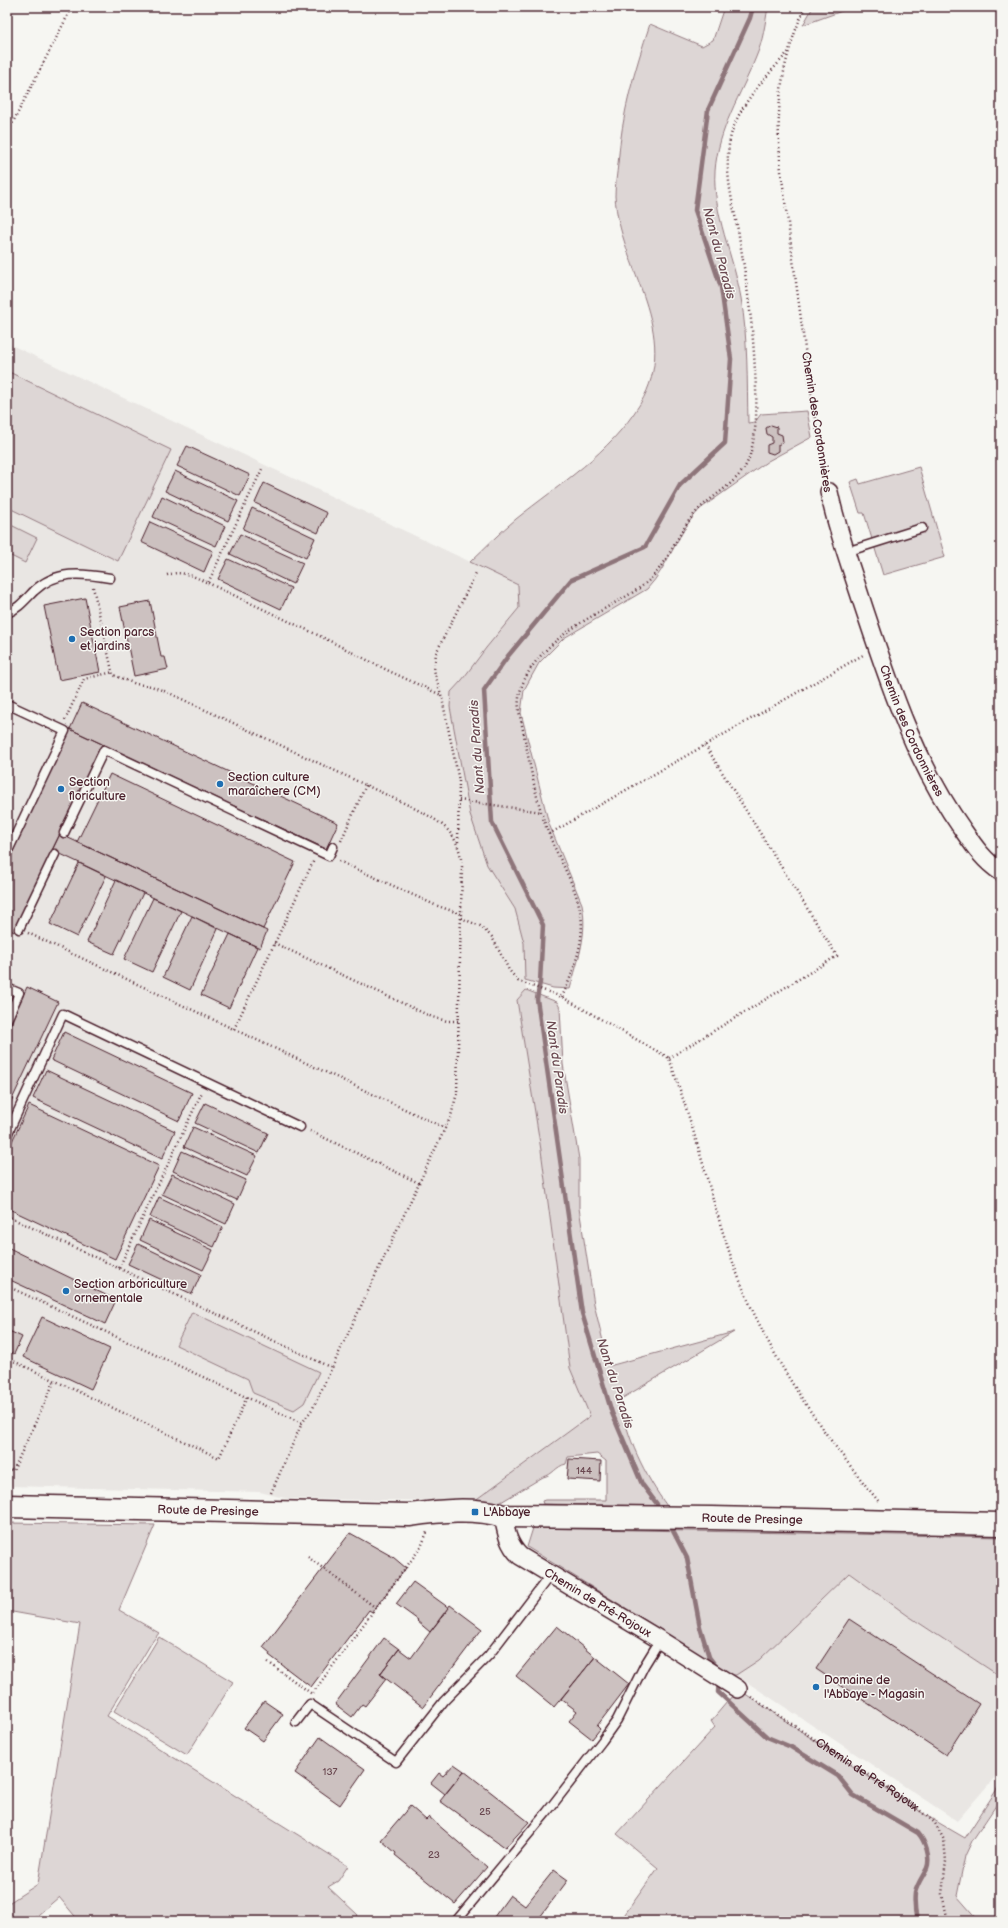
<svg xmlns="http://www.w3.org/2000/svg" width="1008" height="1928" viewBox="0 0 1008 1928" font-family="'Balsamiq Sans',sans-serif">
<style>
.built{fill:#e9e6e3;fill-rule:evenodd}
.green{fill:#ddd6d5;stroke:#947a80}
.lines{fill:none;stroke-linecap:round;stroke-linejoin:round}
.stream{stroke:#8e747a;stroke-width:4.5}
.building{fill:#ccc1c0;stroke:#4a1f2b}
.lane-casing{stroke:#4a1f2b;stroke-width:11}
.street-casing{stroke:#4a1f2b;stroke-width:20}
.secondary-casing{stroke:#4a1f2b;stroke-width:25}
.path{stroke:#4a1f2b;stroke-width:2.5;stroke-dasharray:1 3;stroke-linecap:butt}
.lane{stroke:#f6f6f2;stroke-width:8}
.street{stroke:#f6f6f2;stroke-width:17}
.secondary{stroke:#f6f6f2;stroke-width:22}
.poi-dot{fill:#1f6fb2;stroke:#f6f6f2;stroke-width:1.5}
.labels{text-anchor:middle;stroke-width:3;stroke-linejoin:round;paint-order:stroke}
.number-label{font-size:10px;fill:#6a4850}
.street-label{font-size:12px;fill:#4a1f2b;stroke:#f6f6f2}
.poi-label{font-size:12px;fill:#4a1f2b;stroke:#f6f6f2;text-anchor:start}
.water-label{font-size:13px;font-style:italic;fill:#6c4a52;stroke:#f6f6f2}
</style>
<rect width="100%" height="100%" fill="#f6f6f2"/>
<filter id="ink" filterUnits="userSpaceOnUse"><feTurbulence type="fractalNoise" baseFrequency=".025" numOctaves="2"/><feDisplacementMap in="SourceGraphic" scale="8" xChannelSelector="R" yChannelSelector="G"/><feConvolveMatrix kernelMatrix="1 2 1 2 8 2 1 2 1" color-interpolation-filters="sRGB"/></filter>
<g filter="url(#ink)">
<path class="built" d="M7,343L519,585V608L486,648L462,680L451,692L450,707L470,814L487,865L515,909L524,943L526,990L517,1000L541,1150L570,1368L590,1416L474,1501L288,1499L260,1492L7,1486Z
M849,1573L907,1615L1001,1677V1770L957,1821L736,1675L759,1660ZM849,1619L979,1704L946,1754L816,1669Z"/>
<path class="green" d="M724,7H768C765,24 763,41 756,57C741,95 718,129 715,171C712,211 734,258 741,298C748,339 747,381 748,423L755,422L761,414L807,411L812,437L768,461L700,509C677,532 669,566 647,589L564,638L539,663L524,690L521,713L549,824L582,904C588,935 578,959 570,989L553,988L525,980L524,943L515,909L487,865L470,814L450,707L451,692L462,680L486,648L519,608L518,585L470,562C485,548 500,532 516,519C560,484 610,453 640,404C683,333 619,267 615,196C615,185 617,174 618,164C622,113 634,72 650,24L702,46L713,40Z
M813,7H853L803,25Z
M7,371L171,450L118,561L7,507Z
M919,467L945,557L883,575L864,513H860L850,482L858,479L860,484Z
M7,523L37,538L25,563L7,554Z
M526,990L557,1002L560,1008L563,1064L579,1159V1208L594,1304L609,1366L734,1332L621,1399C625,1436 645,1476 667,1506L543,1504L542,1501L545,1500H606V1461L597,1454L568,1457L566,1464C556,1466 553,1475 543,1477L496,1505L474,1501L590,1416L570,1368L541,1150L517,1000Z
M192,1312L319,1372L304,1403L294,1410L253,1393L248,1379L176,1345Z
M7,1523L155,1525L119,1610L159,1633L152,1642L107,1716L348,1866L338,1881L328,1887L358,1915L354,1921H79L59,1897L31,1921H7V1904L38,1884L80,1624L7,1611Z
M533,1528L1001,1537V1677L907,1615L849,1573L759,1660L736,1675H726L671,1636L527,1547Z
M159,1637L233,1682L187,1755L114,1711Z
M738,1689L927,1816L965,1838L1001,1783V1798L972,1841L965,1856L957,1896L979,1921H620L658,1868L617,1834L715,1727L711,1721Z"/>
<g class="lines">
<path class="stream" d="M657,1504L642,1484L612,1413L582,1313L537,999L540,982L543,925L492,822L484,690L508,656L571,580L645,547L680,485L725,443L731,359L721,287L695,210L708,110L750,18L753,7
M673,1531L687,1558L700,1627L709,1657L719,1670
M719,1681L718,1692L767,1737L791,1747L838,1776L853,1795L918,1833C925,1841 931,1857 927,1868C923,1876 917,1884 915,1893C914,1903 915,1912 917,1921"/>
</g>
<path class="building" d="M771,425L777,427V433L782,435L783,442L778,445V451L773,454L767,452V445L772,443V437L767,434L766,428Z
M187,446L250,475L240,496L177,466Z
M175,471L238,501L228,521L165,491Z
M264,483L327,513L318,533L255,503Z
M162,496L225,526L216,546L153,517Z
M252,508L315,538L306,558L243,529Z
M150,522L213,551L204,572L141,542Z
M240,534L303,563L293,584L230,554Z
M228,559L291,588L281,609L218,579Z
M85,598L100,672L59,680L44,606Z
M150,601L161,657H165L168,669L134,676L120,607Z
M82,703L338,823L326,849L70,729Z
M70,729L102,744L14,932L7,928V864Z
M110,774L295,862L263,929L77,842Z
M60,834L267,931L260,948L52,850Z
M79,863L106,876L77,937L50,924Z
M116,880L143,893L114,954L87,942Z
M153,898L181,911L152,972L124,959Z
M192,916L218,929L190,990L163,977Z
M230,934L257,947L229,1008L201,995Z
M27,987L58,1002L7,1110V1030Z
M64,1032L192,1093L179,1121L51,1060Z
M46,1070L175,1131L162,1159L33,1098Z
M205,1103L268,1133L259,1153L195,1123Z
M29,1105L159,1166L115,1259L7,1208V1152Z
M193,1127L257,1156L247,1176L184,1147Z
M182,1151L246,1180L237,1200L173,1171Z
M172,1174L235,1204L226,1224L162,1194Z
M159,1197L223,1227L214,1247L150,1217Z
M149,1220L213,1250L203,1270L140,1240Z
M138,1244L201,1274L192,1294L128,1264Z
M7,1247L116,1300L105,1324L8,1279L7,1282Z
M42,1317L110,1349L91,1389L23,1357Z
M7,1330L22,1337L14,1354L7,1351Z
M569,1459L601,1461L600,1481L567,1479Z
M350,1533L393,1557L406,1568L372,1612L369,1610L311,1687L269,1655L270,1653L263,1647Z
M413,1582L449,1608L430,1632L417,1621L418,1620L396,1604Z
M450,1605L482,1629L423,1707L380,1674L399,1649L411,1658Z
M849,1619L979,1704L946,1755L816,1669Z
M557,1626L595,1657L554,1707L516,1676Z
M384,1638L399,1649L380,1674L386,1679L365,1706L362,1704L352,1717L335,1704Z
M595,1657L629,1684L597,1726L600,1729L592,1739L569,1721L577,1711L561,1699Z
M264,1701L283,1714L263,1741L244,1728Z
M320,1737L365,1769L340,1805L295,1773Z
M454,1764L464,1771L445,1794L431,1783L439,1773L443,1776Z
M464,1771L529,1822L505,1848L440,1801Z
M410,1806L426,1820L429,1817L487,1867L455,1904L395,1855L396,1853L381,1840Z
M554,1870L568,1880L537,1921H491L510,1895L525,1906Z"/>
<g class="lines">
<defs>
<path id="lane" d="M846,552L922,528
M7,613C18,609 25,600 34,591C56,570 82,573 110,578
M7,704L65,731L7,853
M64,833L104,750L329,856L333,847
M19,929L55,854
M7,988L19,993L7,1020
M7,1135L63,1014L300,1127
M296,1722L310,1704L396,1762L444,1701L489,1655L551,1574
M456,1921L547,1812L602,1741L617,1720L644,1666L660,1640"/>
<g id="street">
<path id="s2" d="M829,492C837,530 851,567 863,605C889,683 914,761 963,830C974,846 984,861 1001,872"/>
<path id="s3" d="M503,1516C506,1532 508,1544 520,1556L660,1640L738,1689"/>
</g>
<g id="secondary">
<path id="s4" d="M7,1506L409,1515C439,1511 474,1507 503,1516L711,1518L1001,1524"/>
</g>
</defs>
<use href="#lane" class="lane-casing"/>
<use href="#street" class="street-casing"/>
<use href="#secondary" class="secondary-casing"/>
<g class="path">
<path d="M805,7C780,64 775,109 781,171L813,408L825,478"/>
<path d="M7,134L72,7"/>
<path d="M167,575C183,570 193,576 208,583L263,467"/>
<path d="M208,583L322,637L389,671L441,695"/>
<path d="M93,587L113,675L136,684L151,686L167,692L406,804C437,820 459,828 462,867L457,1093L451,1116L419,1183"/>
<path d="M65,720L84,679L113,672"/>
<path d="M459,800L542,812"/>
<path d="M549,834L863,655"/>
<path d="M341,841L366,785"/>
<path d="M458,842L459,781L442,698L434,670L436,653L477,571"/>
<path d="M339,861L435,905L461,914"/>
<path d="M461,918L480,926L492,937L509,970L518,981L562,997L669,1058C677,1081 685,1104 692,1127C708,1178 720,1231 740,1281C773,1364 824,1435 880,1503"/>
<path d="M28,933L445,1128"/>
<path d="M7,940L10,935"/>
<path d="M274,943L432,1017L447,1021H459"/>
<path d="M562,997C573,973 585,941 581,915C576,883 555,854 545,824C533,789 528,752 520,716C516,698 521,684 531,668C552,638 580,623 611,605C623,598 637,591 647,582C670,562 678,529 700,508C716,493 742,480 749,458C758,430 757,400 755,372C753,324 746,277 738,230C731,195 720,156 736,121C748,95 769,74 788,52"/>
<path d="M234,1029L314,860"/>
<path d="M669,1058L837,956L705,745"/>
<path d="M7,1216L332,1368"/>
<path d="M119,1268L202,1092"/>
<path d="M7,1286L302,1423"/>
<path d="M7,1358L219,1458L247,1397"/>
<path d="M7,1468L13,1471L55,1380"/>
<path d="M271,1493L302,1423L313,1408L419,1183L310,1131"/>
<path d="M308,1557L376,1608"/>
<path d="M268,1662L312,1694L421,1547L428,1530"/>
<path id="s1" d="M751,1697L912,1804L935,1823L944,1840L946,1861L942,1894L948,1921"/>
</g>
<use href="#lane" class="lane"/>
<use href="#street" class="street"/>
<use href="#secondary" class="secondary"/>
</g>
</g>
<g class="poi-dot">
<circle cx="72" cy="639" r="4"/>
<circle cx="220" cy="784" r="4"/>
<circle cx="61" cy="789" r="4"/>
<circle cx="66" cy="1291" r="4"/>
<rect x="471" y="1508" width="8" height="8" rx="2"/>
<circle cx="816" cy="1687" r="4"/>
</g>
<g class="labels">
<g class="number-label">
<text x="584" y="1474">144</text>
<text x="330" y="1775">137</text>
<text x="485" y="1815">25</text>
<text x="434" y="1858">23</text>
</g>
<g class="street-label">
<text transform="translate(817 422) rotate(81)" y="4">Chemin des Cordonnières</text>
<text dy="4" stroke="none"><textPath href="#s2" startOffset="253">Chemin des Cordonnières</textPath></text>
<text dy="4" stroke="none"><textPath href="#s4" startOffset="201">Route de Presinge</textPath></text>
<text dy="4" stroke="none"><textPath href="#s4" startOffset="746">Route de Presinge</textPath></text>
<text dy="4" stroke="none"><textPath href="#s3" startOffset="135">Chemin de Pré-Rojoux</textPath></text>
<text dy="4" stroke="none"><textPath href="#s1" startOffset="140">Chemin de Pré Rojoux</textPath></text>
</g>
<g class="poi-label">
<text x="80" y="636">Section parcs<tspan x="80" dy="14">et jardins</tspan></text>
<text x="228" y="781">Section culture<tspan x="228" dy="14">maraîchere (CM)</tspan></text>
<text x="69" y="786">Section<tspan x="69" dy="14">floriculture</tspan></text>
<text x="74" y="1288">Section arboriculture<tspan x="74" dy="14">ornementale</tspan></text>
<text x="483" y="1516">L'Abbaye</text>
<text x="824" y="1684">Domaine de<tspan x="824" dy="14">l'Abbaye - Magasin</tspan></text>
</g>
<g class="water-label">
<text transform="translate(720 253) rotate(75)" y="5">Nant du Paradis</text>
<text transform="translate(476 747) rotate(-94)" y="5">Nant du Paradis</text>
<text transform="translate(558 1067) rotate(82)" y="5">Nant du Paradis</text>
<text transform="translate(616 1383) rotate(72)" y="5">Nant du Paradis</text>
</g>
</g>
<rect width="1008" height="1928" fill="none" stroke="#f6f6f2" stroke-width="24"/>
<rect x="12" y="12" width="984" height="1904" fill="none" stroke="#4a1f2b" stroke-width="1.5" filter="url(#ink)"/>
</svg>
